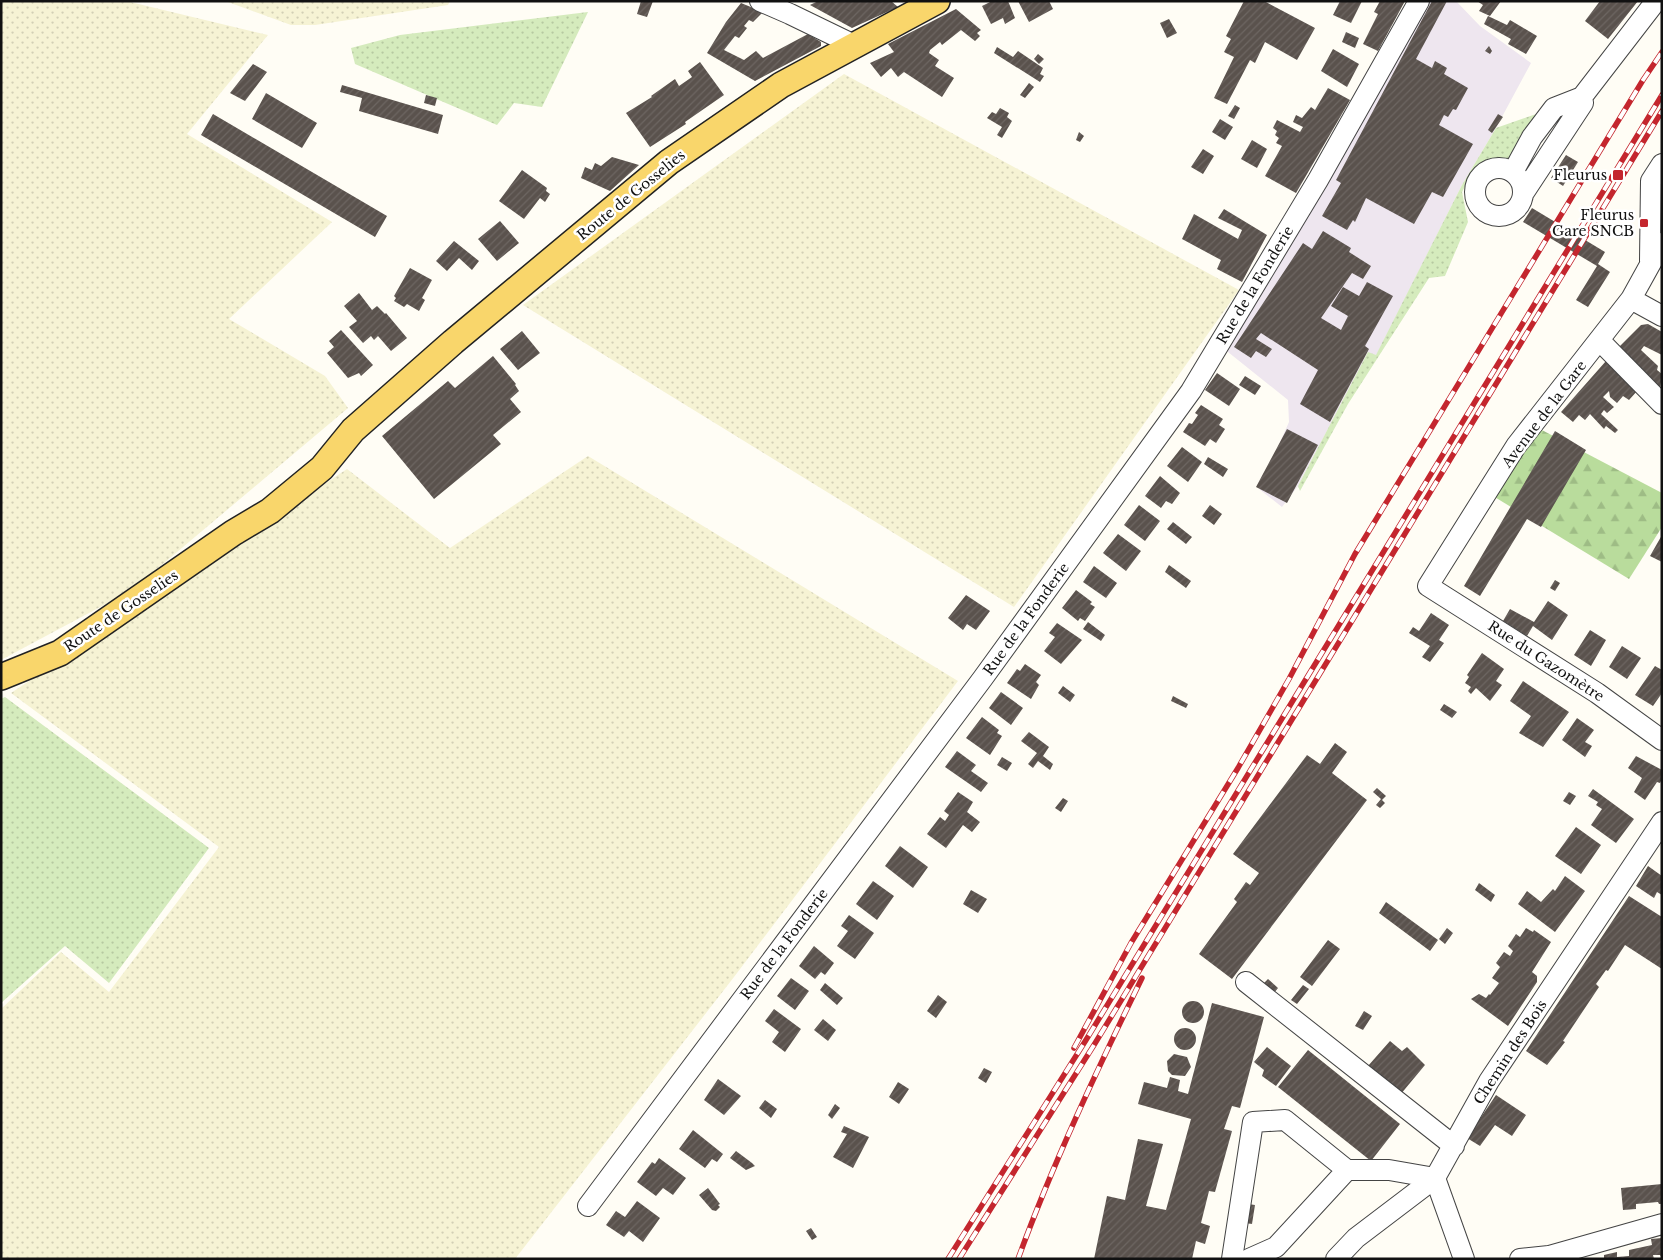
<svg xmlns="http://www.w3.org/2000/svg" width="1663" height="1260" viewBox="0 0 1663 1260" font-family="'Libre Baskerville',serif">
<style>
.industrial{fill:#eee6ef}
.farmland{fill:url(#farmland-dots)}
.grass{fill:url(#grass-dots)}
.forest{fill:url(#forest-firs)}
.building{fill:url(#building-hatch)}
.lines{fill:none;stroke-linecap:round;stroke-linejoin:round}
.minor-casing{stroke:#444;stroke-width:22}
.major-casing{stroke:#222;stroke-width:28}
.minor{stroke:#fff;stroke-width:20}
.major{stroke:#f9d66b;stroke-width:25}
.rail-casing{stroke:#c4262e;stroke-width:5.5}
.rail{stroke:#fff;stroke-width:4;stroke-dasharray:11;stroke-linecap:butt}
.poi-dot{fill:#c4262e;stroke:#fff;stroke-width:2}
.labels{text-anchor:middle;stroke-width:5;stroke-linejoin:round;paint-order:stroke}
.poi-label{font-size:14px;fill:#111;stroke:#fff;text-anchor:end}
.street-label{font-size:14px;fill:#111;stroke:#fff}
</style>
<defs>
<pattern id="farmland-dots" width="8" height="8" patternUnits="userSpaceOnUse" patternTransform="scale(1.25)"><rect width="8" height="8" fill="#f6f3d4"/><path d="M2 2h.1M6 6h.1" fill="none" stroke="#d2cfb5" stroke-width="1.8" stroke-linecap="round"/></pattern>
<pattern id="grass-dots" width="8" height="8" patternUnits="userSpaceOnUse" patternTransform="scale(1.25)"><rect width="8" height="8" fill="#d5ebbd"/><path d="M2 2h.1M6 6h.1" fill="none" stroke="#b6c8a1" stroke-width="1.8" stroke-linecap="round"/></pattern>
<pattern id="forest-firs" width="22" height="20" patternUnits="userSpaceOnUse" patternTransform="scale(1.25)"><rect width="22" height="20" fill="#b9dc9c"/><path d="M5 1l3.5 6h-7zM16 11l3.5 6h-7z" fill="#9ebc85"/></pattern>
<pattern id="building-hatch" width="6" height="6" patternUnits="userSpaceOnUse" patternTransform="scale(1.25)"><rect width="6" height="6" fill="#5a524d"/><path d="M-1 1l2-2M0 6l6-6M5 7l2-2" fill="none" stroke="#6d6662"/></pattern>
</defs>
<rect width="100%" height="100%" fill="#fffdf5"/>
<path class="industrial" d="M1426,1H1456L1480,26L1531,63L1496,128L1462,185L1376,356L1368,353L1298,486L1282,507L1259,489L1289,422L1288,400L1223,348Z"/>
<path class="farmland" d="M1,1H126L268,35L187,134L332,222L229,319L325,376L348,408L132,590L1,660Z
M225,1H450L448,5L315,25H291Z
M844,74L1239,290L1014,607L523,305Z
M588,456L958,681L734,977L515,1259H1V1009L61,952L109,992L219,847L11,693L347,469L450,548Z"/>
<path class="grass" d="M588,12L542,107L514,103L497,125L355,64L351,48L400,35Z
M1536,114L1510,158L1480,167L1471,175L1462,192L1468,222L1445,276L1429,278L1348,404L1300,491L1298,486L1368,352L1376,355L1462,185L1496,128Z
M5,697L209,848L109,983L65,946L1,1003V699Z"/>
<path class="forest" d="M1538,428L1662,493V527L1629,579L1493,496Z"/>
<path class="building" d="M641,1H653L647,17L637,14Z
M818,1H891L898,7L852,28L810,5Z
M992,1H1008L1015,18L1005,24L1003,18L991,24L982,6Z
M1018,1H1049L1053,9L1029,22Z
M1244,1H1264L1315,28L1297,60L1265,42L1255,63L1250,60L1227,104L1214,98L1234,57L1224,52L1231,39L1226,36Z
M1340,1H1362L1351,23L1333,15Z
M1380,1H1405L1378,51L1363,44L1378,14L1374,12Z
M1432,1H1447L1416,59L1432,68L1435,61L1447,68L1444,74L1468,88L1456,110L1453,109L1448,117L1444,115L1439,125L1473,144L1443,197L1432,192L1414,224L1366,198L1355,222L1353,220L1347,230L1322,216L1341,183L1336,180Z
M1477,1H1501L1490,16L1479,11L1483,5Z
M1600,1H1638L1608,39L1585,21Z
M741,3L763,12L753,22L749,20L744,26L747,28L739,38L735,36L724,50L744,60L756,51L763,58L808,34L821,42V46L755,81L707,53L726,22Z
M956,9L981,30L977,33L980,36L975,41L961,30L942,45L940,42L930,50L929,53L939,60L935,66L954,78L942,97L904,72L898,77L891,68L881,77L870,63L894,52L888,44Z
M1488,16L1507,25L1510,20L1537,36L1526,54L1508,44L1511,39L1484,24Z
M1169,19L1177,33L1167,38L1160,23Z
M1346,32L1359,38L1355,48L1342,42Z
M1489,46L1492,51L1490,54L1485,51Z
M997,47L1013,57L1018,51L1043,68L1040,74L1044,76L1040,82L994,53Z
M1333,49L1359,64L1347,87L1321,71Z
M1038,54L1044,59L1039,64L1034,59Z
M700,62L724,95L685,122L686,124L650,147L626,113L652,97L651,96L675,79L679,86L692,77L688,71Z
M253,64L267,72L245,101L230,93Z
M1029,83L1034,87L1025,98L1020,95Z
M342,85L443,115L438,134L359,111L362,98L340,92Z
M1328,88L1350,100L1296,193L1265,176L1282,146L1276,143L1279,138L1275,135L1277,131L1273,128L1277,120L1300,132L1303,127L1293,122L1296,115L1302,118L1311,107L1315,110Z
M266,93L317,123L302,148L252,119Z
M426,95L437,98L435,106L424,103Z
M1235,105L1240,108L1234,119L1228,116Z
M1000,108L1009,113L1007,117L1012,121L1002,138L997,135L1002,127L987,118L992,112L996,114Z
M213,114L387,216L375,237L201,135Z
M1498,114L1503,117L1492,133L1488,130Z
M1220,119L1233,127L1225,140L1212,132Z
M1079,132L1084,136L1080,142L1076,140Z
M1252,140L1267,149L1257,168L1241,159Z
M1203,149L1214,156L1203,174L1191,167Z
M1566,155L1578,162L1563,186L1551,178Z
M612,157L639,165L610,191L581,178L585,167L592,170L595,163L601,166Z
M522,170L547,188L546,191L550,194L545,202L540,198L524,219L499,201Z
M1532,208L1605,252L1598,264L1610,272L1588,307L1576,300L1597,266L1523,222Z
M1224,209L1267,235L1242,282L1217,269L1221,260L1182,239L1194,214L1238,239L1242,230L1218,218Z
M500,221L519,243L497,261L478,239Z
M1323,231L1351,248L1349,252L1371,266L1363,279L1352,273L1321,318L1341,330L1348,316L1331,306L1343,287L1359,296L1367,282L1393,296L1365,346L1369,349L1330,422L1300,404L1318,370L1261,333L1256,339L1272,349L1266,357L1256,351L1251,358L1234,347L1303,243L1312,249Z
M454,241L479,261L472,270L459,258L447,271L436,261Z
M410,268L432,280L422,298L425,300L419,311L407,304L404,307L394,301L396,298L394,296Z
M359,293L372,310L377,306L385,314L386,313L407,338L391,351L378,336L374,340L371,336L363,343L349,327L357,321L344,306Z
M1648,324L1662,332V355L1644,346L1641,350L1658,366L1657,370L1662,374L1660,390L1616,350L1641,325Z
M341,330L373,365L361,376L359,373L348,378L327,353L334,347L329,341Z
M522,331L540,353L518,370L500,349Z
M493,356L516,384L515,385L519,391L510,399L521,412L493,435L501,444L434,499L382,436L448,381L455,388Z
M1606,361L1638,390L1629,400L1623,396L1617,403L1610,397L1609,391L1603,397L1614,407L1607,413L1604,410L1601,414L1618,430L1615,433L1606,426L1604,429L1590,414L1585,420L1579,415L1573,422L1561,412Z
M1217,373L1240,389L1229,406L1205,390Z
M1245,376L1261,386L1255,395L1239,385Z
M1201,405L1223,419L1219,425L1225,429L1216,443L1210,439L1205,446L1183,432L1189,423L1192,424L1198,415L1195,413Z
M1287,429L1318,445L1287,503L1256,487Z
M1555,431L1586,450L1541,527L1527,519L1480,596L1464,586Z
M1182,447L1202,462L1188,482L1167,466Z
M1208,457L1228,469L1223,477L1204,464Z
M1160,476L1180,493L1172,504L1166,501L1161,508L1145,496Z
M1139,505L1160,521L1145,541L1124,525Z
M1210,505L1222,514L1214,525L1202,516Z
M1173,522L1192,537L1186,544L1167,529Z
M1118,534L1141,551L1126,571L1103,553Z
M1662,535V562L1650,556Z
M1169,565L1191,581L1186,588L1165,572Z
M1094,566L1117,583L1106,598L1083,582Z
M1555,580L1560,583L1555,591L1550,588Z
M1076,590L1092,602L1090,604L1095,607L1085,621L1080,618L1078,621L1062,608Z
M966,595L990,611L976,630L967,624L963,630L948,618Z
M1548,601L1568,615L1552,640L1533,626L1527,636L1503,621L1510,609L1534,622Z
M1431,613L1449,625L1439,640L1444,643L1430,662L1422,657L1430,646L1409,633L1413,627L1419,631Z
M1088,622L1105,635L1101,641L1083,629Z
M1057,623L1082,640L1061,664L1044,651L1055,637L1049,633Z
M1590,630L1606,640L1591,666L1574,655Z
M1622,646L1641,658L1627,679L1609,667Z
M1482,653L1504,669L1496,681L1502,685L1490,701L1476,688L1471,694L1468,691L1471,687L1465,683L1469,677L1467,675Z
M1025,664L1041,675L1036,682L1039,685L1031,699L1007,683L1017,669L1020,671Z
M1655,666L1662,670V693L1653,706L1635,695Z
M1523,681L1569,712L1543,747L1519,733L1531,716L1510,701Z
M1063,686L1075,695L1070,702L1058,693Z
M1001,692L1023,708L1011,725L989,708Z
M1173,696L1188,704L1186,708L1171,701Z
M1444,704L1457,712L1452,718L1440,710Z
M982,717L999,730L997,733L1002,736L990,755L966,738Z
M1577,718L1594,730L1585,742L1592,746L1585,757L1562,740Z
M1029,732L1049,747L1043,756L1053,764L1050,770L1038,761L1033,768L1028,764L1037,753L1021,741Z
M1335,743L1347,752L1332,773L1367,800L1232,979L1199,954L1237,902L1234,899L1246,882L1250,885L1259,873L1233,854L1307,755L1320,764Z
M957,751L976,765L971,771L988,783L981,792L945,767Z
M1636,756L1662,770V779L1660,783L1657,782L1645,800L1634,792L1642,778L1628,768Z
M1002,757L1012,763L1007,771L997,765Z
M1377,788L1386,796L1382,800L1385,803L1380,808L1376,805L1381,799L1373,792Z
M1593,789L1634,819L1616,843L1591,825L1602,809L1596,805L1598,802L1588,796Z
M958,792L973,802L967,812L980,822L972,832L963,825L946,848L927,834L940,817L945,821L949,815L944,811Z
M1569,792L1576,796L1570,805L1563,801Z
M1063,798L1068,801L1061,812L1055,808Z
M1576,827L1601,845L1581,874L1555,856Z
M900,846L928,867L913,888L885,866Z
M1648,866L1662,876V895L1657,892L1654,898L1636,886Z
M1565,876L1585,891L1555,932L1518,904L1527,891L1541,902L1553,889L1555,891Z
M873,881L894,896L877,920L856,904Z
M1479,883L1495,895L1491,902L1475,890Z
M971,890L987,899L978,913L963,904Z
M1629,896L1662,917V969L1625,945L1608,971L1606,970L1596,984L1599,987L1563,1041L1565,1042L1547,1065L1526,1051Z
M1386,902L1438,940L1430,951L1379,913Z
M849,915L874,933L855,959L837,946L848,931L841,926Z
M1447,928L1453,933L1445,944L1439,939Z
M1526,928L1533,932L1534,930L1551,942L1532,972L1537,976V982L1508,1026L1471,999L1479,994L1486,998L1489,994L1490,995L1499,983L1492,978L1500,967L1496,963L1504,952L1510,956L1513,951L1508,946L1516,934L1520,937Z
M1328,940L1340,949L1312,986L1300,977Z
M814,946L834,963L825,975L821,972L815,979L799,966Z
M791,978L809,991L795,1010L777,996Z
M1268,979L1278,988L1274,993L1263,984Z
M825,983L843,998L837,1005L820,990Z
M1303,985L1309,989L1297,1004L1291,1000Z
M938,995L947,1002L936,1018L927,1011Z
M1182 1012a11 11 0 1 1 22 0a11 11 0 1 1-22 0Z
M1212,1003L1264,1017L1240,1108L1232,1106L1224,1129L1232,1131L1215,1192L1209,1191L1201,1223L1210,1226L1205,1244L1196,1241L1192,1259H1094L1107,1196L1125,1200L1138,1139L1163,1144L1146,1206L1166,1210L1191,1119L1138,1104L1144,1082L1167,1088L1170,1077L1180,1080L1178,1091L1188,1094Z
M774,1009L801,1029L785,1052L772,1042L779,1032L765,1021Z
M1364,1011L1372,1016L1363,1030L1355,1026Z
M823,1019L836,1030L828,1041L814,1030Z
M1174 1039a11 11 0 1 1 22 0a11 11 0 1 1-22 0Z
M1390,1041L1402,1051L1407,1047L1425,1065L1400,1095L1368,1066Z
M1267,1047L1291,1066L1276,1086L1262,1076L1264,1070L1254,1062Z
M1308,1050L1400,1124L1371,1161L1278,1087Z
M1174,1054L1187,1057L1191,1067L1185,1076L1172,1075L1168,1071L1167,1061Z
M984,1068L992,1072L986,1083L978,1078Z
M718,1079L741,1096L724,1115L704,1100Z
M898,1082L909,1089L899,1104L889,1097Z
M1496,1095L1526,1115L1512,1136L1495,1125L1480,1146L1467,1138Z
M765,1100L777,1109L771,1118L759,1108Z
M835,1104L840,1108L832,1119L828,1115Z
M844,1126L869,1137L853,1168L833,1157L847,1134L841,1132Z
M693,1130L723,1154L717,1162L712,1159L705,1168L679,1149Z
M736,1151L752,1163L755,1166L746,1170L730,1158Z
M659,1158L686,1178L673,1195L663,1188L656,1196L637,1182L652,1162L655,1164Z
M1662,1184V1204H1659L1658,1202L1636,1204V1209L1623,1210L1621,1188Z
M708,1188L720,1204L718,1205L720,1207L716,1211L712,1210L699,1195Z
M637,1201L660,1218L643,1242L629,1231L624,1237L606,1225L616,1211L625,1217Z
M1248,1204L1255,1205L1252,1224L1245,1223Z
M811,1228L817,1237L812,1240L806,1231Z
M1662,1238V1258L1660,1255H1653L1654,1259H1604V1255L1617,1252V1257L1629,1256V1250L1652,1245L1651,1239Z"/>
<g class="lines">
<defs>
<path id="minor" d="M760,1L790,14L854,45
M1475 192a24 24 0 1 1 48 0a24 24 0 1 1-48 0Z
M1513,172L1532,137L1554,108L1582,97L1656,1
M1523,194L1583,103L1582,97
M1662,243L1631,299L1516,446L1428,586L1597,693L1662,740
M1650,261L1651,181L1662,164
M1631,299L1662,316
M1599,340L1662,404
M1246,982L1454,1146
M1435,1178L1464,1259
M588,1206L983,678L1191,391L1318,180L1419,1
M1232,1259L1253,1122L1285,1120L1347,1170
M1249,1259L1276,1247L1347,1170H1389L1435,1178
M1336,1259L1356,1238L1435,1178L1489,1081L1662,822
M1520,1259L1549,1256L1662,1224"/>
<path id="major" d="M1,677L60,653L233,533L270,511L322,468L353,430L453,342L669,162L781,85L937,1"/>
</defs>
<use href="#minor" class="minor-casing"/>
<use href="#major" class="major-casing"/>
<use href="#minor" class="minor"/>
<use href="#major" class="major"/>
<defs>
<path id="rail" d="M1074,1048L1131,943L1238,768L1289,679L1355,554L1643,80L1662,52
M948,1259L1086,1040L1662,95
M959,1259L1094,1045L1662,111
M1018,1259C1053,1163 1097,1070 1142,978"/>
</defs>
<use href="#rail" class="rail-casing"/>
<use href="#rail" class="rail"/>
</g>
<g class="poi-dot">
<rect x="1612" y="169" width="12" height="12" rx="2.5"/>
<rect x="1639" y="218" width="10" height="10" rx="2.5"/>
</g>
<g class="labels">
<g class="poi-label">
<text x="1607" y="180">Fleurus</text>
<text x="1634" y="220">Fleurus<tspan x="1634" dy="16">Gare SNCB</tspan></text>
</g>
<g class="street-label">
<text transform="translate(631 195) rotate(-39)" y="5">Route de Gosselies</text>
<text transform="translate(1255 285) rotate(-59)" y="5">Rue de la Fonderie</text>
<text transform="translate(1544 414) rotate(-53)" y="5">Avenue de la Gare</text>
<text transform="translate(121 611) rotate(-34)" y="5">Route de Gosselies</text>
<text transform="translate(1026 619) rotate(-54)" y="5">Rue de la Fonderie</text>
<text transform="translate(1546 661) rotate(33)" y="5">Rue du Gazomètre</text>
<text transform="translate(784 944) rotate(-53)" y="5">Rue de la Fonderie</text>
<text transform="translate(1510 1052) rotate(-57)" y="5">Chemin des Bois</text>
</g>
</g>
<rect width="1663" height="1260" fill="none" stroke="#111111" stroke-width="5"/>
</svg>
